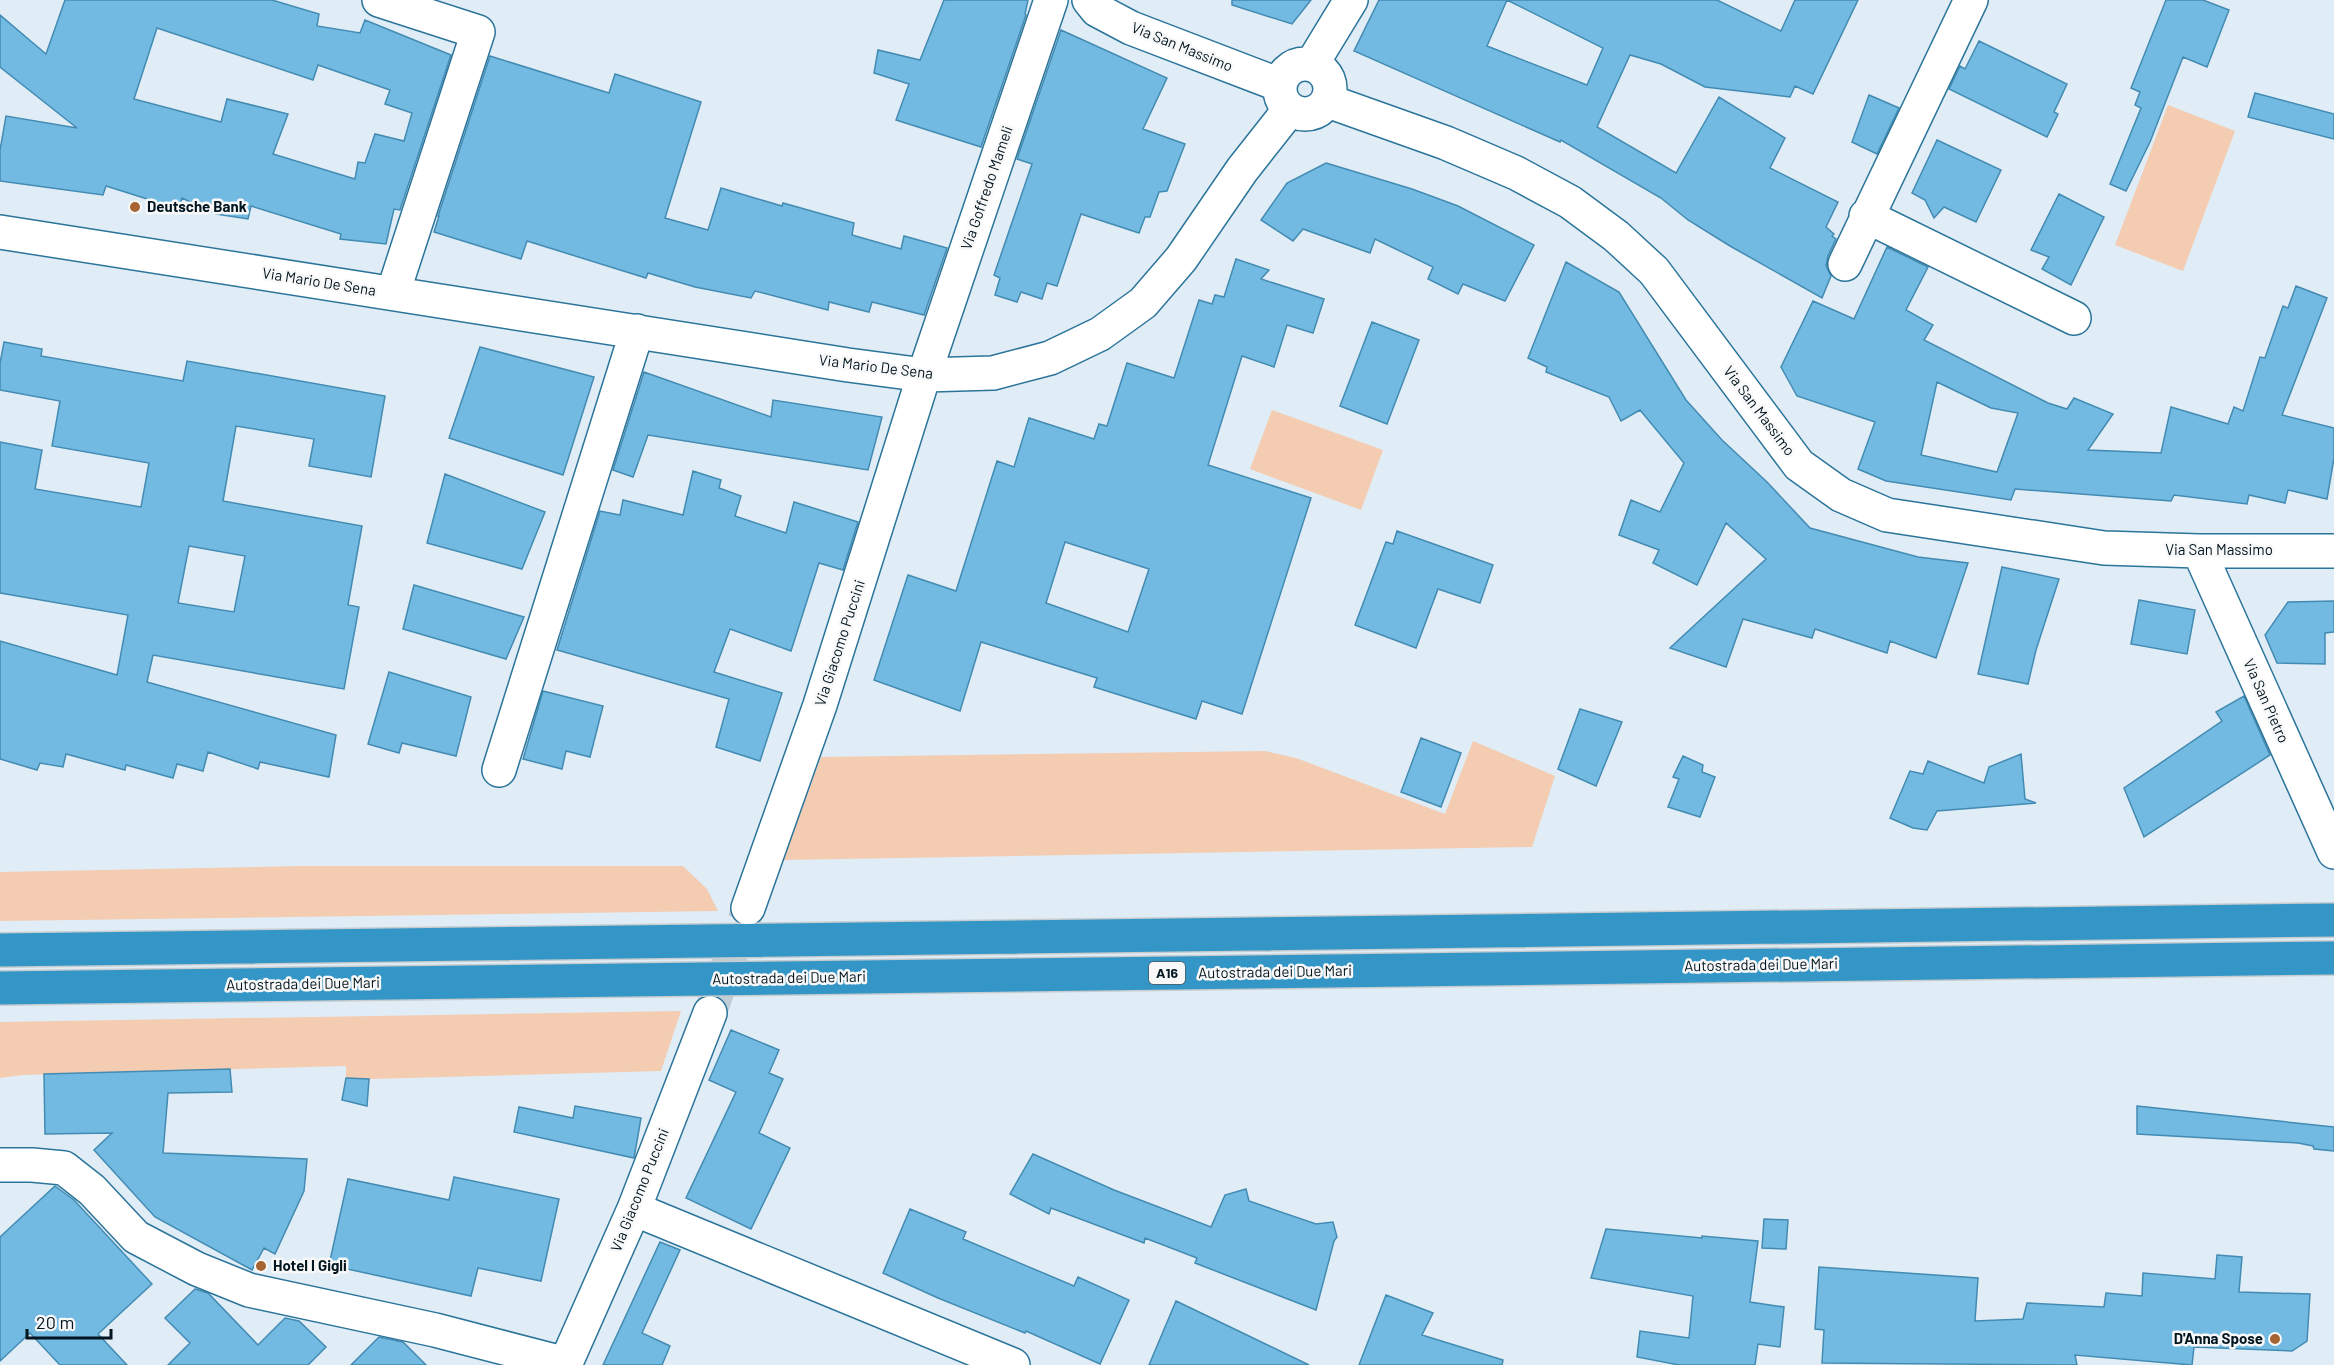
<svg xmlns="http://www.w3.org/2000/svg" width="2334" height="1365" viewBox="0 0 2334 1365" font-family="Barlow,sans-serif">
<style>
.green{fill:#f4ccb2}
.building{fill:#72bae2;stroke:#438bb2;stroke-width:1.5;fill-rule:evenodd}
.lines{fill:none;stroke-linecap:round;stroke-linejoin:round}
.minor-tunnel{stroke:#bfcdd6;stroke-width:33;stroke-dasharray:33 16;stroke-linecap:butt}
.minor-casing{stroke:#2b749a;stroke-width:36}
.highway-casing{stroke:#c7ccce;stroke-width:36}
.minor{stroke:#fff;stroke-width:33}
.highway{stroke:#3396c7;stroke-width:33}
.poi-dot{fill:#a76433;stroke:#f8f8f8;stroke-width:2}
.labels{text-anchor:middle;stroke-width:5;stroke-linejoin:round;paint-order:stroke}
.shield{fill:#f8f8f8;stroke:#4b5961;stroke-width:1.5}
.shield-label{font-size:14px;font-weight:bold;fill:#011520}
.street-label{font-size:15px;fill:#011520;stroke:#f8f8f8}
.poi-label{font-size:15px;font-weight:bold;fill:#011520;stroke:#f8f8f8;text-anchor:start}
</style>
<rect width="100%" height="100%" fill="#e0edf6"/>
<path class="green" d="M2168,105L2235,131L2183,271L2115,245Z
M1272,410L1383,450L1361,510L1250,469Z
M1473,741L1555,776L1532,847L783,860L821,757L1265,751L1296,758L1445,814Z
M301,866H683L707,889L718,911L0,921V872Z
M681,1011L661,1071L369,1079L346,1078V1066L23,1075L0,1078V1022Z"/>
<path class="building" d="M65,0H272L319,14L317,26L360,33L365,20L451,55L400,210L394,209L386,244L340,239L341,234L251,206L248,219L216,214L182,198L179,209L106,186L103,195L0,181V150L6,116L77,128L0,67V15L46,54ZM157,28L313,80L318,65L390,90L385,104L412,113L404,141L375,134L365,163L358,162L355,179L273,154L288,114L227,99L221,122L134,99Z
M944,0H1028L1025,14L1026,15L981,147L896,120L909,84L874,73L878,50L920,60Z
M1232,0H1311L1292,24L1232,5Z
M1379,0H1717L1781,31L1795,0H1858L1813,94L1795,86L1790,97L1705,87L1661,64L1630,55L1597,127L1676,173L1719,97L1785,138L1770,168L1838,202L1826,227L1834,234L1832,236L1836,239L1828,256L1826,266L1831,276L1822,298L1730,246L1688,220L1661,198L1561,140L1560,142L1354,51ZM1507,0L1603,48L1587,85L1487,46Z
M2166,0H2203L2229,10L2207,67L2183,57L2150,142L2126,191L2110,184L2141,108L2135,105L2140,92L2131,88Z
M1061,30L1167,78L1143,129L1185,144L1167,191L1159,192L1150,217H1145L1139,233L1081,214L1057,286L1047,283L1042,299L1021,292L1017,302L995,295L1000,278L994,275L1032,164L1017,159Z
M1979,41L2067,84L2054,112L2058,114L2047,137L1949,89L1960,66L1965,69Z
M490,56L609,93L615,74L701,102L665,218L708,230L721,188L782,206L783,203L854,223L852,235L901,249L904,236L947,248L924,315L872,302L869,312L829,302L828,310L755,291L751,298L695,287L648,273L646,278L527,241L521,259L434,232L439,216H438Z
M2255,93L2334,114V139L2248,117Z
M1869,95L1899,108L1877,154L1852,142Z
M1937,140L2001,170L1976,222L1944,207L1934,218L1925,200L1912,193Z
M1326,163L1412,189L1458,206L1534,245L1505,301L1463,284L1458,294L1428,279L1433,267L1375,239L1370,253L1303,229L1293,241L1261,220L1287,183Z
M2059,194L2104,217L2071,285L2042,269L2049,257L2031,250Z
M1887,247L1928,267L1906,310L1933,325L1924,340L2048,403L2067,409L2074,398L2113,414L2088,450L2161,453L2171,407L2228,424L2234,407L2243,411L2260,357L2265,358L2283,306L2288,308L2296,286L2327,298L2282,415L2334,428V458L2327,499L2288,490L2285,503L2249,495L2247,504L2174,495L2171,501L2015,489L2011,500L1886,481L1858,469L1875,422L1797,396L1781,367L1813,301L1854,319ZM1937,382L1991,408L2018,413L1997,472L1921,455Z
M1236,259L1269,270L1261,279L1324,299L1313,333L1287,325L1274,367L1242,356L1208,465L1311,498L1242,714L1202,701L1196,719L1094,687L1097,678L981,642L960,711L874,680L908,575L956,591L997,461L1014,467L1029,418L1094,439L1099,424L1107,426L1127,363L1174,378L1199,300L1212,304L1215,295L1224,297ZM1065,542L1149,569L1128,632L1046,603Z
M1566,262L1619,292L1686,400L1722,440L1767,482L1810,528L1918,557L1968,563L1936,658L1890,641L1887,653L1815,629L1812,638L1743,619L1726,667L1670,648L1766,559L1726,523L1697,585L1653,563L1659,550L1619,535L1631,500L1660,512L1684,463L1640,410L1621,421L1609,397L1546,372L1547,367L1528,358Z
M1372,322L1419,340L1387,424L1340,406Z
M4,342L42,349L41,356L183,381L187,361L385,396L371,477L309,466L314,439L236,426L223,501L362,526L348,605L359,607L344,689L153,655L147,682L336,735L329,777L260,762L258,769L208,752L203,771L177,764L173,778L126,765L125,770L66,754L63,767L40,763L37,770L0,759V641L117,675L128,615L0,593V442L42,450L35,489L141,507L149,463L52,446L60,401L0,390V363ZM189,546L245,556L234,612L178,603Z
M480,347L594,377L563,475L449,438Z
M644,372L771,417L773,400L882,417L868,470L648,435L633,477L613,470Z
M693,471L721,480L719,488L741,496L735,516L786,533L794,502L858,522L843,570L819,563L791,651L730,629L714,672L782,693L760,761L716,747L729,699L557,650L600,511L620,515L623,500L683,515Z
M445,474L545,512L522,569L427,543Z
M1397,531L1493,565L1480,603L1438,589L1416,648L1355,625L1386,542L1393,544Z
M2002,567L2059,579L2036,650L2028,684L1978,674Z
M414,585L524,617L506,659L403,629Z
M2139,600L2195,610L2187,654L2131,644Z
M2334,601V632L2325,633V664L2277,663L2265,635L2288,602Z
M389,672L471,697L456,756L402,743L399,753L368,744Z
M543,691L603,706L590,757L566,751L562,769L523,759Z
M2244,696L2270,755L2144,837L2124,788L2222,721L2216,712Z
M1580,709L1622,722L1596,786L1558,769Z
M1421,738L1461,753L1441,807L1401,792Z
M2021,754L2025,799L2036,803L1937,811L1927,830L1913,828L1890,818L1910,771L1923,774L1928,761L1984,783L1989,767Z
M1683,756L1703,765L1702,772L1715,777L1700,817L1668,807L1679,779L1673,777Z
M731,1030L779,1050L769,1073L783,1079L759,1133L790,1148L751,1229L686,1198L736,1092L709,1080Z
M230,1069L232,1092L168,1093L163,1153L307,1159L304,1191L275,1254L264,1248L252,1270L155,1217L94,1150L112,1133L45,1134L44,1074Z
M346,1078L369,1079L367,1106L342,1100Z
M575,1106L641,1118L634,1158L514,1132L519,1107L573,1118Z
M2137,1106L2334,1127V1151L2314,1149L2313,1146L2298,1143L2137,1134Z
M1033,1154L1114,1190L1211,1227L1225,1195L1246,1189L1249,1201L1316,1224L1333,1222L1337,1237L1334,1241L1316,1310L1195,1263L1197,1258L1145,1238L1144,1243L1051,1208L1049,1214L1010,1194Z
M454,1177L559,1199L541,1281L478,1268L471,1296L329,1265L348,1179L449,1200Z
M55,1186L74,1200L152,1284L98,1334L127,1365H60L30,1333L0,1361V1237Z
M910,1209L966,1232L963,1239L1074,1286L1078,1277L1129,1300L1100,1364L1026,1331L1025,1333L938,1298L883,1273Z
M1764,1219L1788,1220L1786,1249L1762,1248Z
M1606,1229L1702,1238V1236L1758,1241L1750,1302L1784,1307L1780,1347L1758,1344L1755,1365H1679L1637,1357L1640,1331L1689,1338L1693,1296L1591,1278Z
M660,1242L680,1250L642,1333L670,1346L662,1365H603Z
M2217,1255L2242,1257L2239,1292L2310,1294L2307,1341L2292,1351L2194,1347L2192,1365L2075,1355L2077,1365L1822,1363L1824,1330L1815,1329L1819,1267L1978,1278L1975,1321L2023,1319L2027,1303L2104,1307L2106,1293L2142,1296L2143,1273L2215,1279Z
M195,1289L208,1293L258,1345L285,1318L299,1321L326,1347L308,1365H168L190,1343L165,1318Z
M1386,1295L1433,1313L1422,1335L1503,1360L1502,1365H1359Z
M1176,1301L1224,1324L1309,1365H1149Z
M379,1337L403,1342L426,1365H351Z"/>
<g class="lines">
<path class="minor-tunnel" d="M710,1013L746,915"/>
<defs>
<path id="minor" d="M379,0L478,32L393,293
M1089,0L1097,10L1131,28L1280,85
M1280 89a25 25 0 1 1 50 0a25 25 0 1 1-50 0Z
M1312,64L1351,0
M1328,101L1446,143L1516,173L1570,202L1616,236L1654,271L1799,465L1841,495L1887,515L2104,548L2199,551H2334
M1866,216L2074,318
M0,232L848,365L924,375L993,373L1050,358L1100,334L1143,303L1181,259L1242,170L1290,109
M1845,264L1971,0
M2199,551L2334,852
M499,770L637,331
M748,908L820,705L924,375L1051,0
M0,1165H32L64,1168L92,1190L136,1237L197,1269L249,1290L435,1330L566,1364
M634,1209L1013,1365
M565,1365L634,1209L710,1013"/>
<path id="highway" d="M0,950L2334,920
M0,988L2334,958"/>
</defs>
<use href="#minor" class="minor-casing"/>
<use href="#highway" class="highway-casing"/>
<use href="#minor" class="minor"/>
<use href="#highway" class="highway"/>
</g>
<g class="poi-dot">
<circle cx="135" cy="207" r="6"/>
<circle cx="261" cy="1266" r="6"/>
<circle cx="2275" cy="1339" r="6"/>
</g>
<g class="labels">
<rect class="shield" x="1149" y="962" width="36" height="22" rx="4.5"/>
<g class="shield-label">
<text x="1167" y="978">A16</text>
</g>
<g class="street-label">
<text transform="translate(1182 47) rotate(22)" y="5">Via San Massimo</text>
<text transform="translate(987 188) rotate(-71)" y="5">Via Goffredo Mameli</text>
<text transform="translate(319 282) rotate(9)" y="5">Via Mario De Sena</text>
<text transform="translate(876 367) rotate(7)" y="5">Via Mario De Sena</text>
<text transform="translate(1759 411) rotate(53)" y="5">Via San Massimo</text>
<text x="2219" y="555">Via San Massimo</text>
<text transform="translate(840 643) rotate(-72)" y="5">Via Giacomo Puccini</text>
<text transform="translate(2266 701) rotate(66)" y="5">Via San Pietro</text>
<text transform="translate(1761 965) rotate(-1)" y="5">Autostrada dei Due Mari</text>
<text transform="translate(1275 972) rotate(-1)" y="5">Autostrada dei Due Mari</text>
<text transform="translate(789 978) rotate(-1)" y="5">Autostrada dei Due Mari</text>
<text transform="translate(303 984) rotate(-1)" y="5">Autostrada dei Due Mari</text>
<text transform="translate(640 1190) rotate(-68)" y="5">Via Giacomo Puccini</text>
</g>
<g class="poi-label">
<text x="147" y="212">Deutsche Bank</text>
<text x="273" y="1271">Hotel I Gigli</text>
<text x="2263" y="1344" text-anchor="end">D'Anna Spose</text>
</g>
</g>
<path d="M27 1329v9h84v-9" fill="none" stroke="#011520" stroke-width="3"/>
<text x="36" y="1329" font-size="18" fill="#011520" stroke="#f8f8f8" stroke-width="4.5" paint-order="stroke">20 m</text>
</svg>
